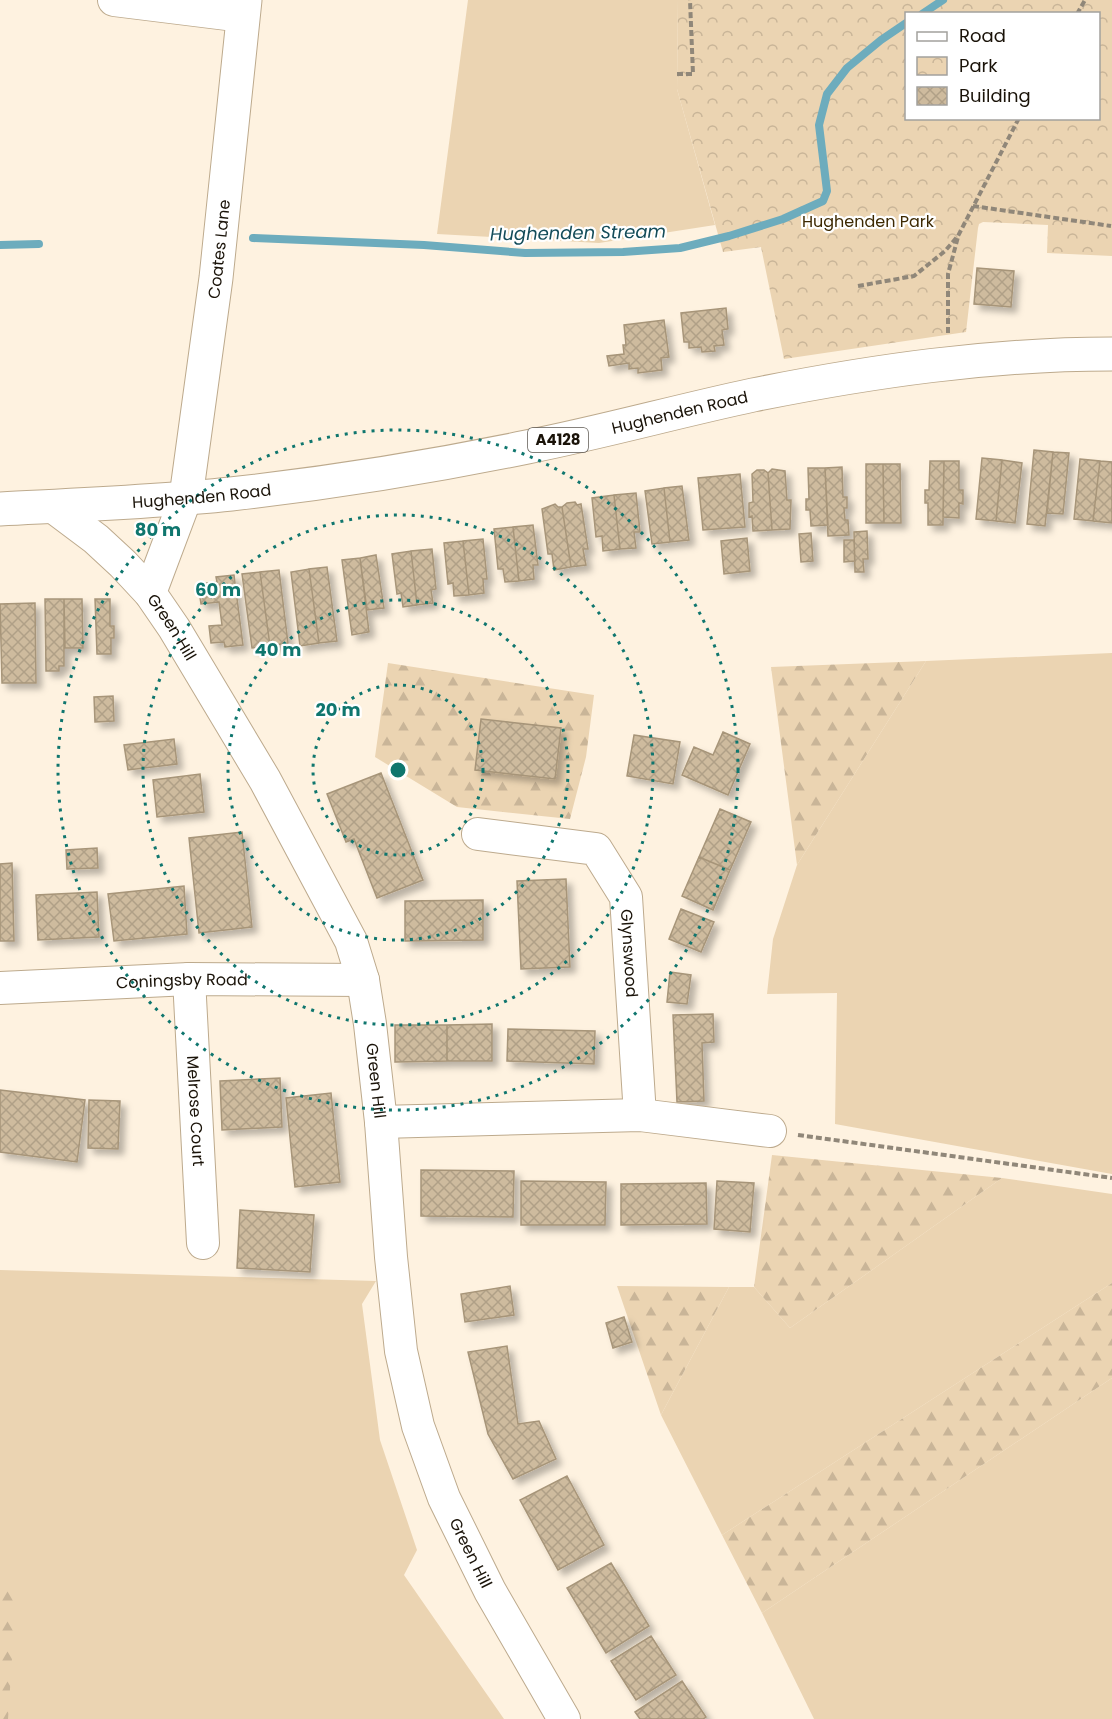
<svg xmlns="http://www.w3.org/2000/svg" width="1112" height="1719" viewBox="0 0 1112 1719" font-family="Poppins,sans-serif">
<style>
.green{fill:#ebd4b2}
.forest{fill:url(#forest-firs)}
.park{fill:url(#park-crowns);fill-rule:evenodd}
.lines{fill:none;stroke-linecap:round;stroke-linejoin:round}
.stream{stroke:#6dacbd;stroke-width:8}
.building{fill:url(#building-cross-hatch);stroke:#a79579;stroke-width:1.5;filter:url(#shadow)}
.minor-casing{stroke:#bdaa8d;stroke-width:34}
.tertiary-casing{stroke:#bdaa8d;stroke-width:35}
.primary-casing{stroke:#bdaa8d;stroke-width:35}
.path{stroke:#908779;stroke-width:4;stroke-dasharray:6 3;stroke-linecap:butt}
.minor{stroke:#fff;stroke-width:32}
.tertiary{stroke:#fff;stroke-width:33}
.primary{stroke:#fff;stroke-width:33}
.ring{fill:none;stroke:#0f766e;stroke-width:3;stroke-dasharray:3 6}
.labels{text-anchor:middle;stroke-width:4.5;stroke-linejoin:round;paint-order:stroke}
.shield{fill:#fff;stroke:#5f5a53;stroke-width:1.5}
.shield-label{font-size:15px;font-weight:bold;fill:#1a1309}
.park-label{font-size:16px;fill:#3d2902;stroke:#fff}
.street-label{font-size:16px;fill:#1a1309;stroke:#fff}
.water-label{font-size:18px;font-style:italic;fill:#144c59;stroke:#fff}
.centre{fill:#0f766e;stroke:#fff;stroke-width:3}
.ring-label{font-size:18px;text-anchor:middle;font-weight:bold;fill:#0f766e;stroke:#fff;stroke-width:4.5;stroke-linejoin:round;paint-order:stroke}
</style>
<defs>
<pattern id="forest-firs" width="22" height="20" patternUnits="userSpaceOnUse" patternTransform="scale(1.5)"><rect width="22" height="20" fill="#ebd4b2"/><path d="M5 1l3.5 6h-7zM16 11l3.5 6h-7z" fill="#c9b598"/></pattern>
<pattern id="park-crowns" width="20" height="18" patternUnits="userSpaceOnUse" patternTransform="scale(1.5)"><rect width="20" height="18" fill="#ebd4b2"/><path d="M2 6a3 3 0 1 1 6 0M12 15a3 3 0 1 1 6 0" fill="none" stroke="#c9b598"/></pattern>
<pattern id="building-cross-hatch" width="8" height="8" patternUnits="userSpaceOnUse" patternTransform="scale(1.5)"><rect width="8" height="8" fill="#cebb9e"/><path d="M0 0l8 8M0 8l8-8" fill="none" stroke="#b0a087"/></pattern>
<filter id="shadow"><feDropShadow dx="5.5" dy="5.5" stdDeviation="3" flood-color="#0004"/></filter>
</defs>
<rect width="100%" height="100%" fill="#fef2e0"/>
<path class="green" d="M468,0H678L677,89L715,225L599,243L437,234Z
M1112,653V1174L835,1124L837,993L767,994L773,939L797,865L926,661Z
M1002,1178L1112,1194V1283L722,1535L661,1415L729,1287H754L790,1328Z
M0,1270L376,1281L362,1304L380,1440L417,1550L404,1575L504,1719H0Z
M1112,1378V1719H814L762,1613Z"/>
<path class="forest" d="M926,661L797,865L771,667Z
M388,663L594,695L586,757L570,819L457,807L375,757Z
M772,1155L1002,1178L790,1328L754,1287Z
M1112,1283V1378L762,1613L722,1535Z
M617,1286L729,1287L661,1415Z
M0,1581L17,1583L8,1719H0Z"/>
<path class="park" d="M678,0H1112V256L1047,253L1048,225L983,222L979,224L978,228L966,332L784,359L761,247L723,252L677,89ZM906,14H1098V118H906Z"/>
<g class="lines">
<path class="stream" d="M922,14L943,0
M253,238L424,245L525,253L623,252L680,248L729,236L783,219L823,201L827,191L819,125L827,94L847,68L881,40L906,23
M0,245L39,244"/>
</g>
<path class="building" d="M977,268L1014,271L1011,307L974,304Z
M726,308L728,329L722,330L724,345L714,346L715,351L702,352L701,347L689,348V342H684L681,313Z
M664,320L669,357L661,358L662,370L638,373V368L629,369V363L609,366L607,356L624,354L623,345H626L624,325Z
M1034,450L1053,452L1045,526L1027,524Z
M1053,452L1069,453L1063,514L1047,513Z
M982,458L1002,460L996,521L976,519Z
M1080,459L1100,461L1093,521L1074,519Z
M1002,460L1022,463L1015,523L996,521Z
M930,461H944L943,525H928V503H925V490H929Z
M944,461H959V490H963V504L959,503V518L943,517Z
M1100,461L1112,462V523L1093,521Z
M866,464H883L884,523H866Z
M883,464H900L901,523H884Z
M842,467L843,497H847V508H844L845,520H848L849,535L828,536L825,468Z
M808,468H825L828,525L811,526L810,510H806V499H809Z
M772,469L785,471L787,500H791L790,529L772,530L768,473Z
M757,470H764L768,473L772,530L753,531L752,516L749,517V503L753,502L752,474Z
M740,474L745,527L703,530L698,478Z
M682,486L689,540L670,542L664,488Z
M664,488L670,542L652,544L645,491Z
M636,493L640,532H634L636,548L620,549L614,495Z
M614,495L620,549L603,551L602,536L596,537L592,498Z
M575,502L577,505L581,504L588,549H583L586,565L571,567L562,507L567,503Z
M555,504L558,507H562L571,567L554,570L552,554H548L542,509Z
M533,525L538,565H533L534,579L519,581L513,527Z
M513,527L519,581L505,582L503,569H498L494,529Z
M867,531L868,559H863L864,572H855L854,532Z
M811,533L813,561L801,562L799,534Z
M747,538L750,571L724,574L721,541Z
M483,539L487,579H483L484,593L469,595L463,541Z
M844,540H854L855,561L844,562Z
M463,541L469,595L454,596L453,583L448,584L444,543Z
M432,549L436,589L431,590L433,603L417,605L411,551Z
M411,551L417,605L403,607L401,593L397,594L392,554Z
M376,555L384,608L367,610L360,558Z
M360,558L369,632L352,635L342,560Z
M327,567L337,641L319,643L309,569Z
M309,569L319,643L300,646L291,572Z
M279,570L288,643L270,646L260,572Z
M260,572L270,646L252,648L242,574Z
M234,575L243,645L225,647L224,642L211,643L209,626L222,625L219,602L201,604L198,584L217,582L216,577Z
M45,599H64V666H59V671H46Z
M64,599H82L83,648H65Z
M95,599H110V626H114V638H111V654H97Z
M35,603L36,683H2L0,604Z
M113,696L114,721L95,722L94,697Z
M481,719L561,728L555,779L475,770Z
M723,732L750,744L728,795L682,775L694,747L713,755Z
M634,735L680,742L673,784L627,776Z
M174,739L177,764L128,770L124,745Z
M381,773L423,880L377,898L354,839L346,842L327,794Z
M200,774L204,812L157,817L153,780Z
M720,809L751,822L730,870L699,857Z
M242,832L252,927L199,933L189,838Z
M97,848L98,868L67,869L66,850Z
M699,857L730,870L713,910L682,896Z
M12,863L14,941H0V864Z
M566,879L570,967L521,969L517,881Z
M184,886L187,934L114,941L108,894Z
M97,892L99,937L38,940L36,895Z
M483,900V940L405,941V901Z
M681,909L714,922L701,952L669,939Z
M670,972L691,975L687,1004L667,1002Z
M713,1014L714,1042L702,1043L704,1101L677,1102L673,1015Z
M492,1024V1061H447V1025Z
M395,1025H447V1061L395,1062Z
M508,1029L595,1031L594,1064L507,1061Z
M280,1078L282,1127L222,1130L220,1081Z
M0,1090L85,1100L77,1162L0,1152Z
M331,1093L340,1182L295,1187L286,1098Z
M89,1100L120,1101L118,1149L88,1148Z
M421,1170L514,1171L513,1217L421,1216Z
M521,1181L606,1182L605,1225H521Z
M717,1181L754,1183L750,1232L714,1229Z
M706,1183L707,1224L621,1225V1184Z
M240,1210L314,1215L310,1272L237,1268Z
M510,1286L514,1315L465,1322L461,1294Z
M624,1317L632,1342L613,1348L606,1323Z
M507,1346L518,1424L539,1421L556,1459L513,1479L488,1434L468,1352Z
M567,1476L604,1545L558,1570L520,1500Z
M611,1563L649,1626L606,1653L567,1588Z
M651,1636L676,1675L636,1700L611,1661Z
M682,1681L706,1717L703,1719H640L635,1712Z"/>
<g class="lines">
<defs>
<g id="minor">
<path d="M114,0L243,16"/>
<path id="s1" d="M52,506L96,539L123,564L150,593L174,628L265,780L351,941L363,980L370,1024L381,1122L391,1257L401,1351L418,1426L444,1498L490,1591L564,1719"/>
<path d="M150,593L186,497"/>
<path id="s2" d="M478,834L596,849L626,897L640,1115"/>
<path id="s3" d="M189,979L203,1243"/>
<path id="s4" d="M0,988L189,979L363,980"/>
<path d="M381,1122L640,1115L770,1131"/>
</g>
<g id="tertiary">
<path id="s5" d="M186,497L216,278L245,0"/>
</g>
<g id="primary">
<path id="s6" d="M0,509C77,505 155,502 231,494C330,483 430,467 527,447C603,432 678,411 753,395C872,371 991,354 1112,354"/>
</g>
</defs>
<use href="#minor" class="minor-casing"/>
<use href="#tertiary" class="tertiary-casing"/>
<use href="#primary" class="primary-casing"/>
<path class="path" d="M1077,14L1085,0
M677,74H693L690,0
M973,206L1111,226
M858,286L914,276L945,251L958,236L1019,118
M948,333V274L958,237
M798,1135L1112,1178"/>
<use href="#minor" class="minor"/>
<use href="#tertiary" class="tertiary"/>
<use href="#primary" class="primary"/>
</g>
<g class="ring">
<circle cx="398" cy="770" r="85"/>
<circle cx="398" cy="770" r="170"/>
<circle cx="398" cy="770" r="255"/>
<circle cx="398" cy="770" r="340"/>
</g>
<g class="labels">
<rect class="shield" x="528" y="428" width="60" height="24" rx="4.5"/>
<g class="shield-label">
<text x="558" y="445">A4128</text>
</g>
<g class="park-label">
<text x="868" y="227">Hughenden Park</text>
</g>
<g class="street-label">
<text dy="6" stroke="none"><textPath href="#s5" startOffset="250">Coates Lane</textPath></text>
<text dy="6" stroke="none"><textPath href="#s6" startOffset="688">Hughenden Road</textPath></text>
<text dy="6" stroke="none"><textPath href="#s6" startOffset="202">Hughenden Road</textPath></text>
<text dy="6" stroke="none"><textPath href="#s1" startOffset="172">Green Hill</textPath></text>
<text dy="6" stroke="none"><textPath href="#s2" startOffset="232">Glynswood</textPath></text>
<text dy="6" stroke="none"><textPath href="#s4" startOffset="182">Coningsby Road</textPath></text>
<text dy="6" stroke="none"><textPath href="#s1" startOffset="676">Green Hill</textPath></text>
<text dy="6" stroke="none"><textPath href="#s3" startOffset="132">Melrose Court</textPath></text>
<text dy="6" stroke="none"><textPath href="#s1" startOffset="1162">Green Hill</textPath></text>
</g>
<g class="water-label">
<text transform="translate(578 233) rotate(-1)" y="6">Hughenden Stream</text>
</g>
</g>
<circle cx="398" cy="770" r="9" class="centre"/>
<g class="ring-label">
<text x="158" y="536">80 m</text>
<text x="218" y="596">60 m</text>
<text x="278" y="656">40 m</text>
<text x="338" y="716">20 m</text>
</g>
<rect x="905" y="12" width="195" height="108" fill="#ffffff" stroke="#a3a19d" stroke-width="1.5"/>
<rect x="917" y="32" width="30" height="9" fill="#ffffff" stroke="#a3a19d" stroke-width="1.5"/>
<text x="959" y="42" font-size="18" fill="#1a1309">Road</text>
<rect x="917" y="57" width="30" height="18" fill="url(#park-crowns)" stroke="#a3a19d" stroke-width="1.5"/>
<text x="959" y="72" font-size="18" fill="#1a1309">Park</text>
<rect x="917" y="87" width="30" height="18" fill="url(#building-cross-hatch)" stroke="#a3a19d" stroke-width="1.5"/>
<text x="959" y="102" font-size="18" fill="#1a1309">Building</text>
</svg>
